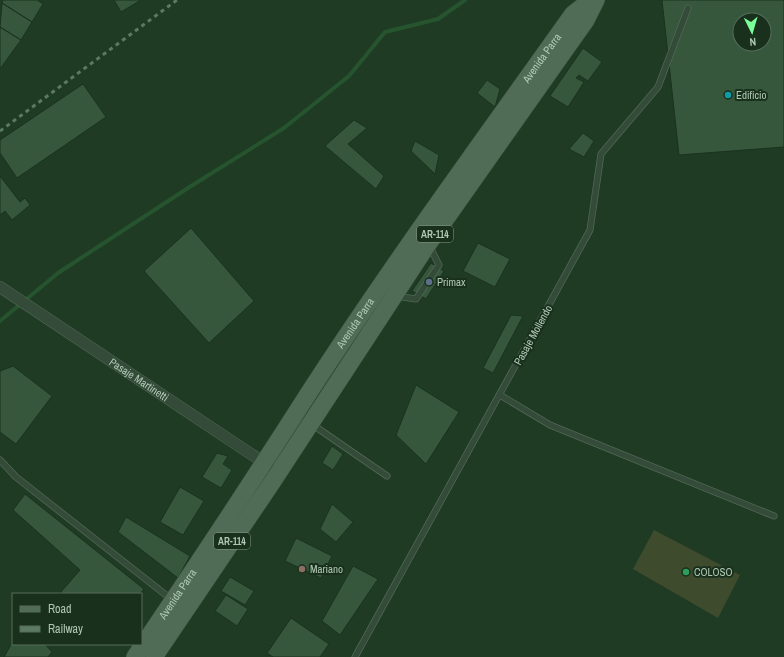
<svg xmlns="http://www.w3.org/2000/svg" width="784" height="657" viewBox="0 0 784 657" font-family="'Archivo Narrow',sans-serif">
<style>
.grass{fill:#3e4b2d}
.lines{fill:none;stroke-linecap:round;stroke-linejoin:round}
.stream{stroke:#26542f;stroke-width:4}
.building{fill:#36573c;stroke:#1b321f;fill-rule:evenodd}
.lane-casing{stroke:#516956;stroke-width:7}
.street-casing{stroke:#516956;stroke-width:12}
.primary-casing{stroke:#3d5541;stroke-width:18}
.lane{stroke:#334b38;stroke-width:5.5}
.street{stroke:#334b38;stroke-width:11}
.primary{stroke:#516c56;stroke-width:17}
.rail{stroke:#5c7a62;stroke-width:3;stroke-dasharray:4 4;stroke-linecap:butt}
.culture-dot{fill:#0f9aa8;stroke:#19301d;stroke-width:1.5}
.service-dot{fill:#5c6f8a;stroke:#19301d;stroke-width:1.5}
.education-dot{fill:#8d6e63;stroke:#19301d;stroke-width:1.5}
.leisure-dot{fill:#2e9e5b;stroke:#19301d;stroke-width:1.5}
.labels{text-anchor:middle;stroke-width:4;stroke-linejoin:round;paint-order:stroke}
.shield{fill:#19301d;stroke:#819a87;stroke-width:1}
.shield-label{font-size:10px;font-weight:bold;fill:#aec8b4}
.street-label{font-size:11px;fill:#aec8b4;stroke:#19301d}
.poi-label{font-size:11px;fill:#aec8b4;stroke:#19301d;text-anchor:start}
</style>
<rect width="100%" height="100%" fill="#1f3b24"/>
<path class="grass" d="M654,530L740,575L718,618L633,569Z"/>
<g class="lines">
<path class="stream" d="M0,321L58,273L188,188L284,128L349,76L385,32L438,19L465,0"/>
</g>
<path class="building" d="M3,0H37L43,4L32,22L2,3Z
M114,0H141L121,12Z
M662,0H784V147L679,155ZM740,20H764V44H740Z
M2,3L32,22L21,40L0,27Z
M0,27L21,40L0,69Z
M583,48L602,62L588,81L579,75L576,78L584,82L568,107L550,96Z
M487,80L500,89L495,107L477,93Z
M83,84L106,117L17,178L0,153V140Z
M354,120L367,128L348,144L384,176L376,189L325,146Z
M583,133L594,141L584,157L569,149Z
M415,141L439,155L435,174L411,151Z
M0,176L20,202L25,198L30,205L12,220L5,211L0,215Z
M191,228L254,301L209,343L144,271Z
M478,243L510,259L495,287L463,271Z
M431,263L444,271L426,299L412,291Z
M511,315L523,316L493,373L483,368Z
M13,366L52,396L16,444L0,432V371Z
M416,385L459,412L426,464L396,435Z
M332,446L343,454L333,470L322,463Z
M217,453L228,456L223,464L232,470L221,488L202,477Z
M180,487L204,501L183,535L160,522Z
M25,494L144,589L140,594H64L61,592L80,570L13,510Z
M332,504L353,522L336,542L320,529Z
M126,517L190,556L178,578L118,532Z
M296,538L332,556L321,578L285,561Z
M353,566L378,579L340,635L322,621Z
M230,577L254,591L245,605L221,591Z
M226,595L248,609L237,626L215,611Z
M291,618L329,644L320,657H273L267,653Z
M13,641V644H45L52,652L48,657H4Z"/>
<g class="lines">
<defs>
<path id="lane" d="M396,296L416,299L439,265L430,247
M500,395L550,425L774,516
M313,425L387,476
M0,460L16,477L171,599
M355,657L590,230L601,154L658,87L688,8"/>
<g id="street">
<path id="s1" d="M0,287L278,472"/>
</g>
<g id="primary">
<path id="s2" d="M135,657C192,573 248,488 303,402C388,270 482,142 573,14L591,0"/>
<path d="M154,657L271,484L428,244L586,20L596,0"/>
</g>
</defs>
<use href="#lane" class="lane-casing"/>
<use href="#street" class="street-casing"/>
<use href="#primary" class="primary-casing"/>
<use href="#lane" class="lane"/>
<use href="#street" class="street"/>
<use href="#primary" class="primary"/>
<path class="rail" d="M0,131L177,0"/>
</g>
<circle class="culture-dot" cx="728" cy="95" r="4"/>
<circle class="service-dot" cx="429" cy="282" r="4"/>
<circle class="education-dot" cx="302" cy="569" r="4"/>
<circle class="leisure-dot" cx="686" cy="572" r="4"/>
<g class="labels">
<g class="shield">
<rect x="417" y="226" width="36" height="16" rx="3"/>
<rect x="214" y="533" width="36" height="16" rx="3"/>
</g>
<g class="shield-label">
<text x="435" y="238">AR-114</text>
<text x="232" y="545">AR-114</text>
</g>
<g class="street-label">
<text dy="4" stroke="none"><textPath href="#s2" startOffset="724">Avenida Parra</textPath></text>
<text dy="4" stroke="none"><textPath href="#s2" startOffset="400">Avenida Parra</textPath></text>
<text transform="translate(533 335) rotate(-61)" y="4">Pasaje Mollendo</text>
<text dy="4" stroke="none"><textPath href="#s1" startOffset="167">Pasaje Martinetti</textPath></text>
<text dy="4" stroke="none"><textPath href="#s2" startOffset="76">Avenida Parra</textPath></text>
</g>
<g class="poi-label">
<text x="736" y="99">Edificio</text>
<text x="437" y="286">Primax</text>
<text x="310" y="573">Mariano</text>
<text x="694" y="576">COLOSO</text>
</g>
</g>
<rect x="12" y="593" width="130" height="52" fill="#19301d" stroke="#556d59"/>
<rect x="20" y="606" width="20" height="6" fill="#516c56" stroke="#556d59"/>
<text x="48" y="613" font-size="12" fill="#aec8b4">Road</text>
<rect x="20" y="626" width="20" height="6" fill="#5c7a62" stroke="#556d59"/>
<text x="48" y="633" font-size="12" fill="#aec8b4">Railway</text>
<g transform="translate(752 32) rotate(175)"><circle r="19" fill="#19301d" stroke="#556d59"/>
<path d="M0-3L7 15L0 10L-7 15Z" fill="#7cff99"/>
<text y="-6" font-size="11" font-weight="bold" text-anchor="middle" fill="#aec8b4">N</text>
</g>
</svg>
